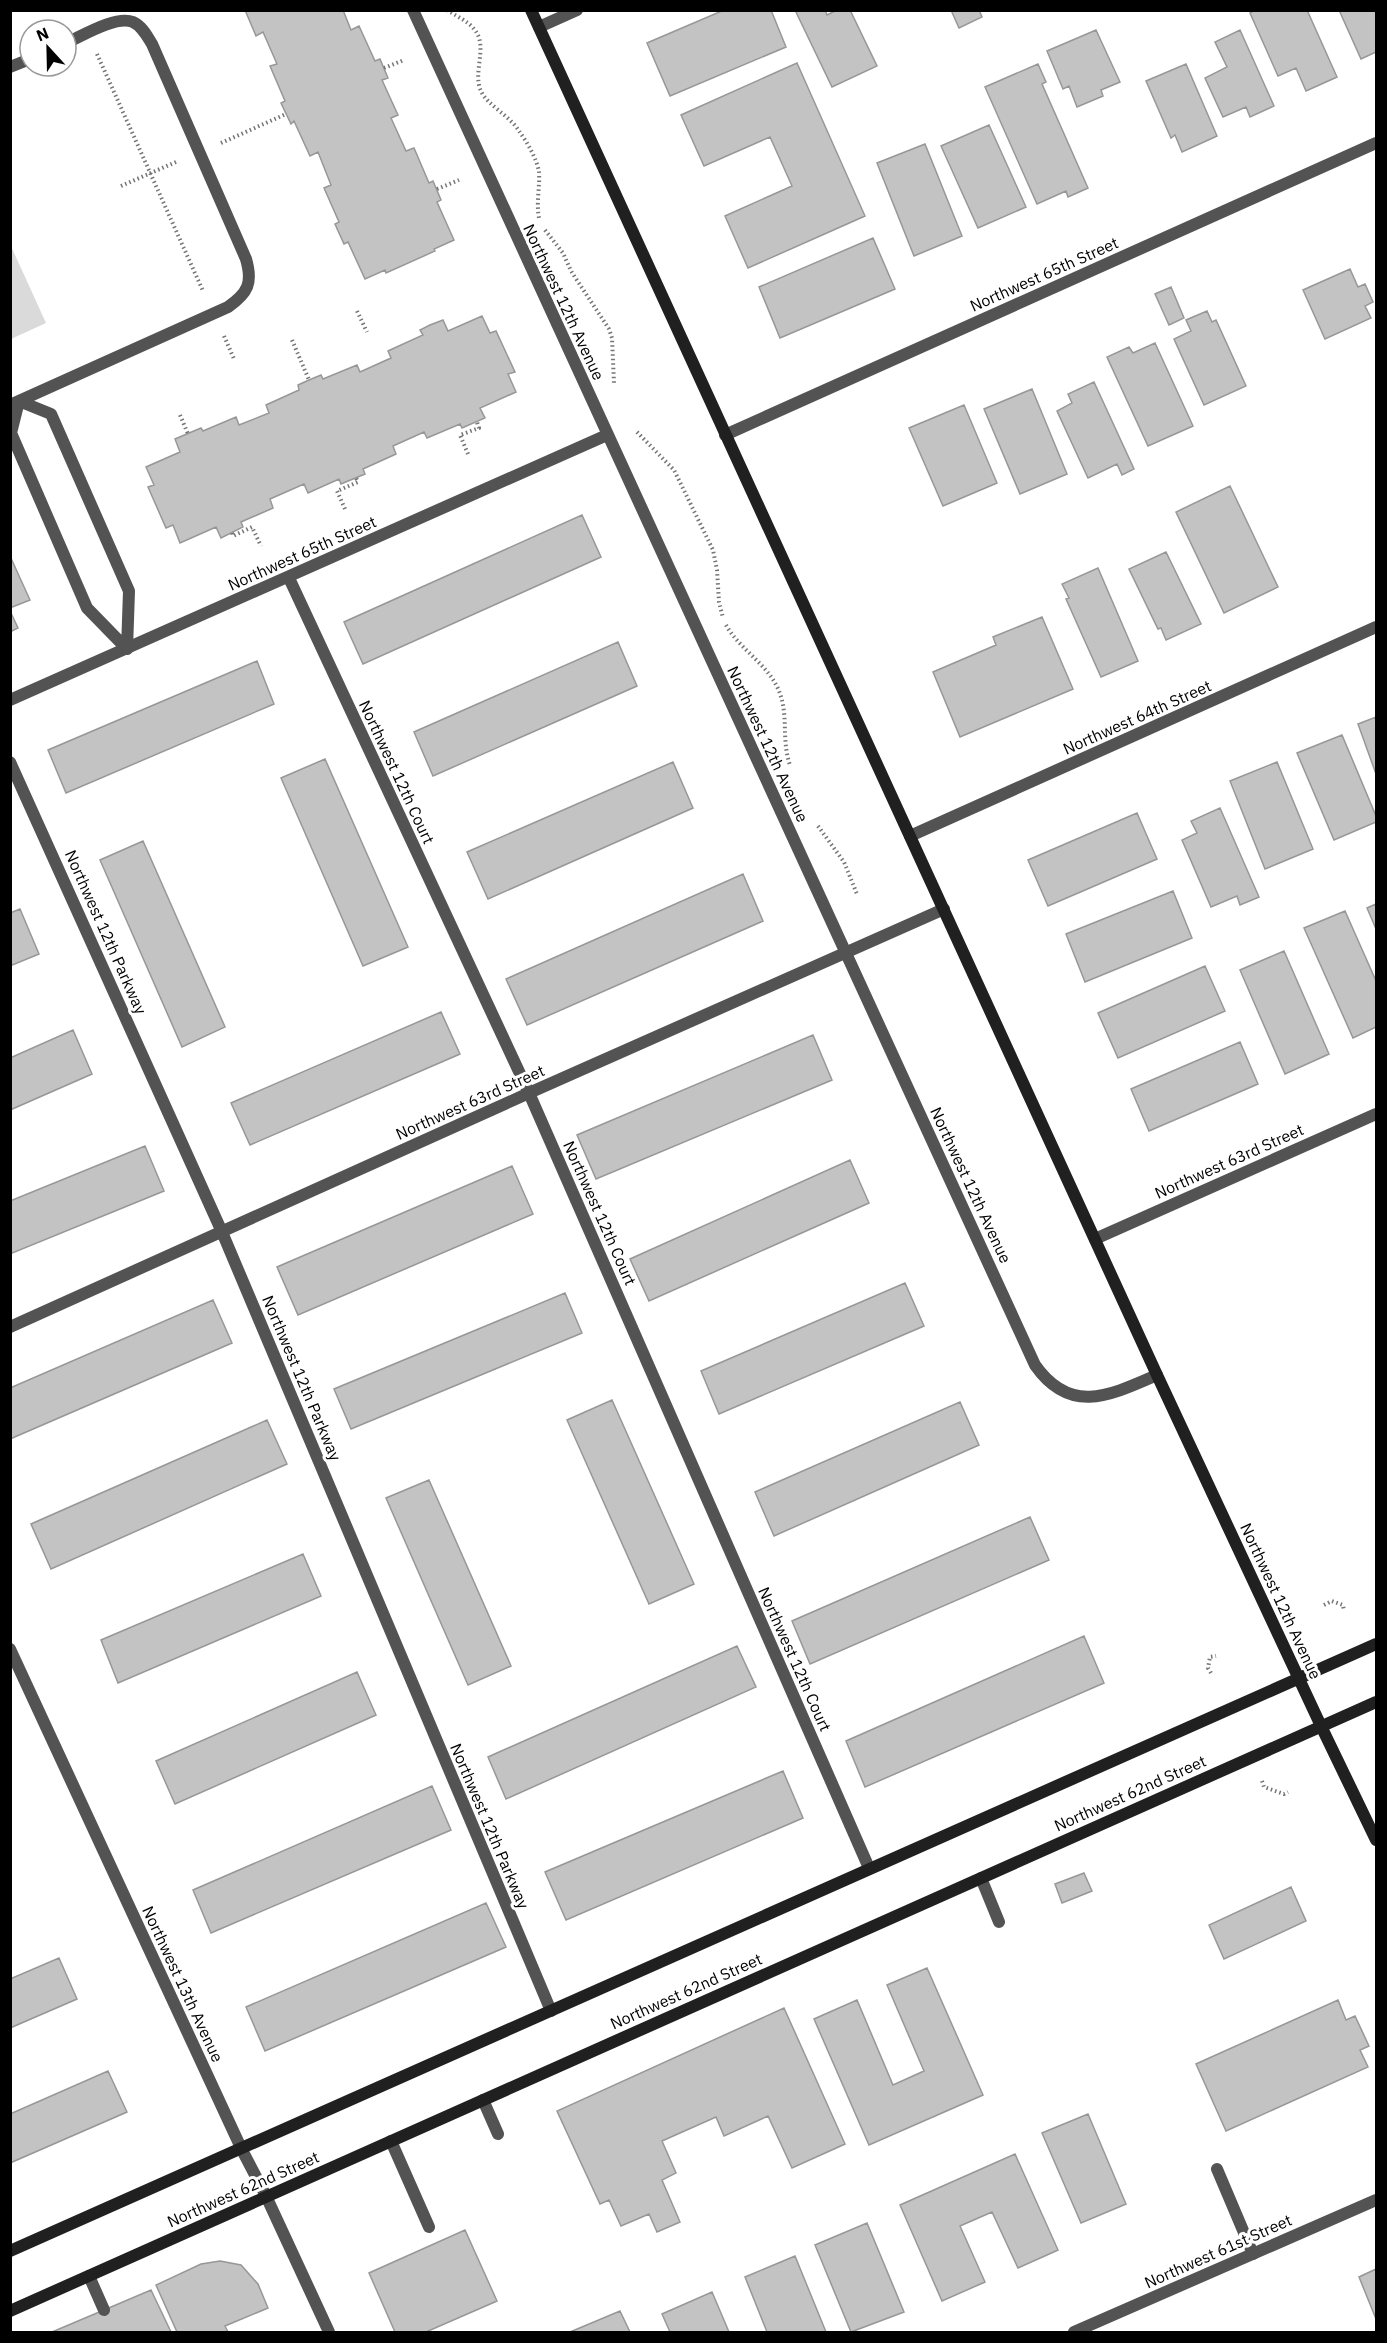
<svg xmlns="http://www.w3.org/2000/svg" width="1387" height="2343" viewBox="0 0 1387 2343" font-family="'IBM Plex Sans',sans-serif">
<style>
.green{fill:#dadada}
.building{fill:#c3c3c3;stroke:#979797;stroke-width:1.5}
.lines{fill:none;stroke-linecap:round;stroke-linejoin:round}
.path{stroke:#757575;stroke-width:4;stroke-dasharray:1.5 3;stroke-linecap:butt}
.service{stroke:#535353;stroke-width:12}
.minor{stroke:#535353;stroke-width:12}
.secondary{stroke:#202020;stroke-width:12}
.labels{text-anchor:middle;stroke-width:6;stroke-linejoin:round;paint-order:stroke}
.street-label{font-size:16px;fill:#000;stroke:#fff}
</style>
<rect width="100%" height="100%" fill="#fff"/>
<path class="green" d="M10,244L46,323L11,339H10Z"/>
<path class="building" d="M245,10H343L351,30L359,26L375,61L380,59L388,78L382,80L398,115L391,118L406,151L414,148L429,183L433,181L441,200L437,202L454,240L434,249L435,251L386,273L385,270L365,279L348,242L344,244L335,224L339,222L324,188L331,185L318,152L310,156L294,121L291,124L281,103L285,101L270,66L277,64L263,32L256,36Z
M724,10H771L786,47L670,96L647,43Z
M795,10H825L827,15L837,10H850L877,66L832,87Z
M951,10H979L982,17L959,28Z
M1255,10H1307L1337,77L1306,91L1296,68L1278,76L1250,13Z
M1339,10H1376V52L1361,59Z
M1096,30L1120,82L1101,90L1103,96L1077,107L1069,86L1063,89L1047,51Z
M1240,30L1274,106L1250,117L1246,107L1223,117L1205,78L1227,67L1215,42Z
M797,63L865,216L748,268L725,216L792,186L770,137L704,166L681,115Z
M1038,64L1046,82L1042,84L1088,188L1068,197L1066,191L1037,204L985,87Z
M1186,64L1217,136L1182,152L1175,135L1171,138L1146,81Z
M989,125L1026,207L978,228L941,146Z
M925,144L962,236L914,256L877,163Z
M873,238L895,289L780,338L759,287Z
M1350,269L1358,287L1365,284L1373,302L1365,306L1371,318L1325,339L1303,290Z
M1171,287L1184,318L1169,325L1155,294Z
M1207,311L1212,322L1216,320L1246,386L1204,405L1174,339L1191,331L1186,320Z
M482,316L490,333L496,331L515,372L508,374L516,392L480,408L485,418L462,428L460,424L427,438L424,432L393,446L396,454L363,469L365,474L341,484L339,479L308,493L304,484L270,499L273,508L241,522L243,527L221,538L216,527L180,543L173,525L166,528L148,487L154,485L146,467L180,452L175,439L201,428L203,431L236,417L239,425L269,413L266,405L299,390L298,385L309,380L321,375L323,379L357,365L360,372L391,358L388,351L423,335L420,330L430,325L443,320L448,331Z
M1155,343L1193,426L1148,446L1107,357L1129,347L1133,353Z
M1094,382L1134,469L1122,475L1117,464L1088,478L1057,411L1072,403L1068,394Z
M1032,389L1067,474L1020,494L984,409Z
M964,405L997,483L943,506L909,428Z
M1230,486L1278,587L1224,613L1176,512Z
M582,515L601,557L363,664L344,622Z
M1166,552L1201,624L1166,640L1161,628L1158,629L1129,569Z
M10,556L30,600L10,608Z
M1098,568L1138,661L1101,677L1066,599L1069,598L1062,584Z
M10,611L18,628L10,632Z
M1042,617L1073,689L960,737L933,672L996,645L993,637Z
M618,642L637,686L433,776L414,732Z
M257,661L274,704L66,793L48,750Z
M1376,717V774L1358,724Z
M1342,735L1376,816V822L1334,840L1297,753Z
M325,759L408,947L363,966L281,778Z
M673,762L693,808L488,899L467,852Z
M1277,762L1313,849L1265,869L1230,781Z
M1220,808L1259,897L1240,905L1237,896L1211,907L1182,840L1197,833L1191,821Z
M1137,813L1157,859L1048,906L1028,860Z
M143,841L225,1027L182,1047L100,860Z
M743,874L763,921L527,1025L506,979Z
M1173,891L1192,938L1085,982L1066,934Z
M1376,904V929L1367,908Z
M20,909L39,954L10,966V913Z
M1345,911L1376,981V1027L1353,1038L1304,928Z
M1284,951L1329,1054L1285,1074L1240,970Z
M1205,966L1225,1011L1118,1058L1098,1013Z
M441,1012L460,1054L250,1145L231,1103Z
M73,1030L92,1074L10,1110V1058Z
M813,1035L832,1080L596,1179L577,1135Z
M1240,1042L1258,1084L1149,1131L1131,1089Z
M145,1146L164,1191L10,1254V1201Z
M850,1160L869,1203L649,1301L630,1259Z
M512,1166L533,1214L298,1315L277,1267Z
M905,1283L924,1326L719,1414L701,1371Z
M565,1293L582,1333L351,1429L334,1389Z
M213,1300L232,1343L10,1439V1388Z
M612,1400L694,1584L649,1604L567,1420Z
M960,1402L979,1445L774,1536L755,1492Z
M267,1420L287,1464L51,1569L31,1524Z
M429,1480L511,1666L468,1685L386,1498Z
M1030,1517L1049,1560L810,1664L792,1621Z
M303,1554L321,1596L118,1683L101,1640Z
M1084,1636L1104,1683L865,1787L846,1741Z
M737,1646L756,1687L506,1799L488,1757Z
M357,1672L376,1715L175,1804L156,1761Z
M783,1771L803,1818L566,1920L545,1872Z
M432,1786L451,1830L211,1933L193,1890Z
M1084,1873L1092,1891L1062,1903L1055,1884Z
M1291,1887L1306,1921L1224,1959L1209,1925Z
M486,1903L506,1947L265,2051L246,2007Z
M59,1958L77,1999L10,2028V1979Z
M927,1968L983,2095L869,2145L814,2019L857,2000L893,2085L924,2071L887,1985Z
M1338,2000L1346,2020L1355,2016L1369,2046L1360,2050L1368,2067L1226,2131L1196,2064Z
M784,2008L845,2144L792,2168L768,2116L724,2136L716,2117L662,2141L676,2173L662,2180L680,2222L657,2232L649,2214L621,2226L609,2200L600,2204L557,2111Z
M108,2071L127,2112L10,2163V2114Z
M1088,2114L1126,2204L1081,2223L1042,2133Z
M1015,2154L1058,2250L1018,2268L992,2212L960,2226L985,2282L942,2301L900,2205Z
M867,2223L904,2312L851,2332L815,2245Z
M465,2230L497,2301L426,2332H395L369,2273Z
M795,2256L826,2332H767L745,2277Z
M220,2261L241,2265L258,2284L268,2308L225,2326L228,2332H177L156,2285L201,2264Z
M1376,2269V2319L1359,2277Z
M151,2290L171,2332H52L104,2310Z
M712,2292L729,2332H670L662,2314Z
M620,2311L630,2332H570Z"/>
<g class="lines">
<path class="path" d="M447,10C456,16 468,21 474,29C489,46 472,72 481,91C487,105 509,115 519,131C527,142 537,159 539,172C540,188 536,202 539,218
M97,54L203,291
M384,68L404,60
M221,143L286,114
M121,186L176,162
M437,189L459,180
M545,230L563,253L571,271L609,329L612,338L614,383
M357,311L367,332
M224,336L234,359
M292,340L309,380
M180,415L188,434
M637,432L674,470L713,550L717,570L719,602L723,618
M468,454L460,435L479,428L477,422
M345,509L337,491L358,482L356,478
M232,533L233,536L252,527L261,546
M726,625C740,650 768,664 779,691C789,716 781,739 790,765
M818,826L844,862L857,894
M1324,1605L1332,1601L1343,1605L1344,1611
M1211,1673L1208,1668L1210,1657L1216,1656
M1262,1781L1264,1787L1284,1794L1288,1792"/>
<path class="service" d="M10,67L30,59
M19,401L51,414L129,591L127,649L87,608L11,433Z
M10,405L228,307C248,293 253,283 246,259L152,44C147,36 142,26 133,22C116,15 82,36 66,43
M981,1878L999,1922
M483,2100L498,2134
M391,2141L429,2227
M1217,2169L1253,2254
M89,2276L104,2310"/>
<path class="minor" d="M413,10L1035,1365C1070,1415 1109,1396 1157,1375
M539,27L577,10
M725,435L1376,143
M289,578L529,1093L869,1868
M10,700L607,435
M10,762L222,1232L551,2011
M910,836L1376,627
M1095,1239L1376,1114
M10,1327L529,1093L944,909
M10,1649L242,2150L266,2196L329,2332
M1074,2332L1376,2200"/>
<path class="secondary" d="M531,10L1157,1375L1321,1726L1376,1840
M10,2251L1376,1644
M10,2311L1376,1702"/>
</g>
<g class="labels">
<g class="street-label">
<text transform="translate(1044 274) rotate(-24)" y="6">Northwest 65th Street</text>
<text transform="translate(564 302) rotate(65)" y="6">Northwest 12th Avenue</text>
<text transform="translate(302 553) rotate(-24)" y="6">Northwest 65th Street</text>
<text transform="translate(1137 717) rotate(-24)" y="6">Northwest 64th Street</text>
<text transform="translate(768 744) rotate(65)" y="6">Northwest 12th Avenue</text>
<text transform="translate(397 772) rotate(65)" y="6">Northwest 12th Court</text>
<text transform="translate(106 932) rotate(66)" y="6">Northwest 12th Parkway</text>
<text transform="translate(470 1102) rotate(-24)" y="6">Northwest 63rd Street</text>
<text transform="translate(1229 1161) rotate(-24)" y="6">Northwest 63rd Street</text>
<text transform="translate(971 1185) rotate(65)" y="6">Northwest 12th Avenue</text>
<text transform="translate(600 1213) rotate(66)" y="6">Northwest 12th Court</text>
<text transform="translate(302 1378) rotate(67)" y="6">Northwest 12th Parkway</text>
<text transform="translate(1281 1601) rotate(65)" y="6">Northwest 12th Avenue</text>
<text transform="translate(795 1659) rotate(66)" y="6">Northwest 12th Court</text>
<text transform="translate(1130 1793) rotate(-24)" y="6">Northwest 62nd Street</text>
<text transform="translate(490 1826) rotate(67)" y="6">Northwest 12th Parkway</text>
<text transform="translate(183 1984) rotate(65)" y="6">Northwest 13th Avenue</text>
<text transform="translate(686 1991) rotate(-24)" y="6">Northwest 62nd Street</text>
<text transform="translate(243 2189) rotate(-24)" y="6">Northwest 62nd Street</text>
<text transform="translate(1218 2251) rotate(-24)" y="6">Northwest 61st Street</text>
</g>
</g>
<rect width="1387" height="2343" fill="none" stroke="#000000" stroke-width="24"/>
<g transform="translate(48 48) rotate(338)"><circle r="28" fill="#ffffff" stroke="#999999" stroke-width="1.5"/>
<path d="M0-4.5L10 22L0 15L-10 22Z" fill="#000000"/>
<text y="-9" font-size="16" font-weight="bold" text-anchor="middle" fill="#000000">N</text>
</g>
</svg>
